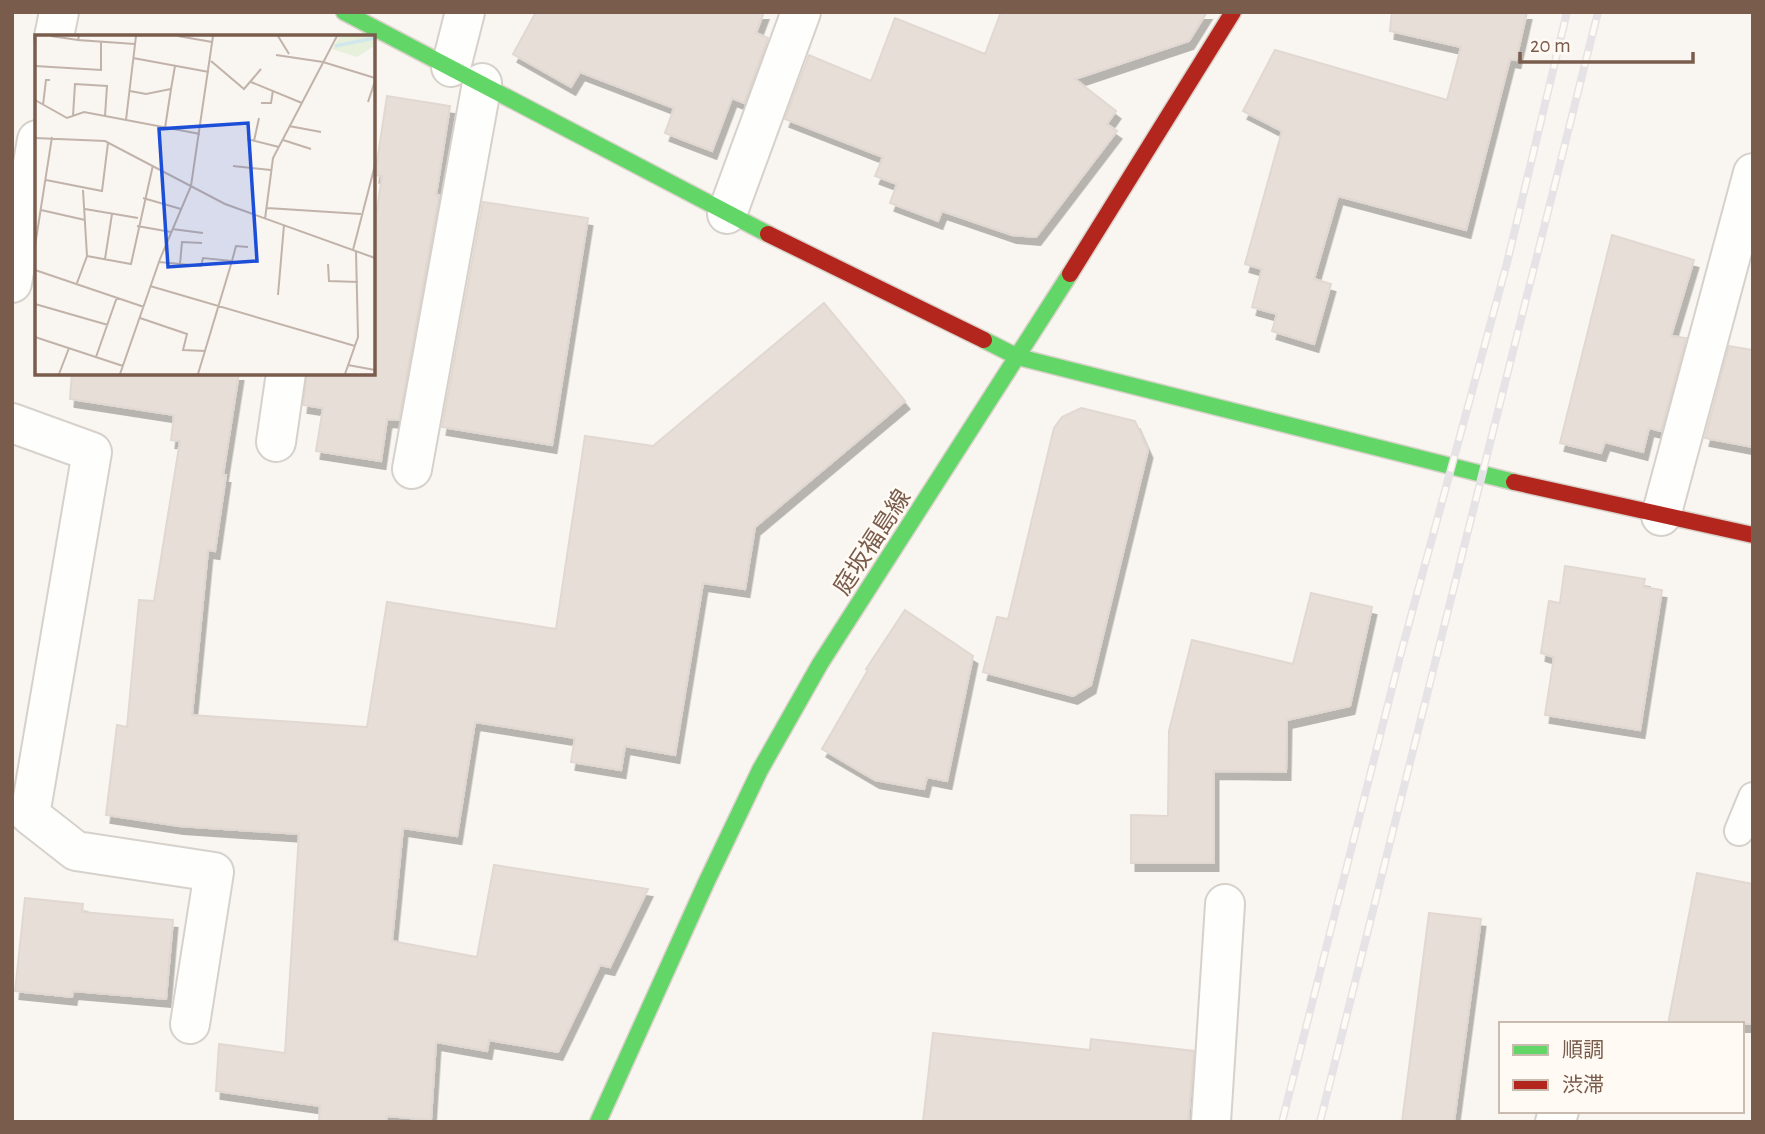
<svg xmlns="http://www.w3.org/2000/svg" width="1765" height="1134" viewBox="0 0 1765 1134" font-family="'Alegreya Sans','Noto Sans JP',sans-serif">
<style>
.building{fill:#e6ded7;stroke:#e2d8d2;stroke-width:2;filter:url(#shadow)}
.lines{fill:none;stroke-linecap:round;stroke-linejoin:round}
.lane-casing{stroke:#d7d1cb;stroke-width:32}
.street-casing{stroke:#d7d1cb;stroke-width:42}
.fast-casing{stroke:#d9d2cb;stroke-width:19}
.jam-casing{stroke:#d9d2cb;stroke-width:19}
.lane{stroke:#fefefd;stroke-width:28}
.street{stroke:#fefefd;stroke-width:38}
.fast{stroke:#63d668;stroke-width:16}
.jam{stroke:#b3261e;stroke-width:16}
.rail-casing{stroke:#e6e3e7;stroke-width:8}
.rail{stroke:#fffaf3;stroke-width:5;stroke-dasharray:16;stroke-linecap:butt}
.labels{text-anchor:middle;stroke-width:5;stroke-linejoin:round;paint-order:stroke}
.street-label{font-size:24px;fill:#7a5c4d;stroke:#fffaf3}
.inset-river{fill:none;stroke:#d0e8ea;stroke-width:3.5}
.inset-road{fill:none;stroke:#c2b3aa;stroke-width:2}
.view{fill:#1d4ed8;fill-opacity:0.15;stroke:#1d4ed8;stroke-width:3.5}
.inset-edge{fill:none;stroke:#7a5c4d;stroke-width:3.5}
</style>
<defs>
<filter id="shadow"><feDropShadow dx="4.5" dy="8" stdDeviation="0" flood-color="#0004"/></filter>
</defs>
<rect width="100%" height="100%" fill="#f9f5f0"/>
<path class="building" d="M536,12H764L756,33L768,38L744,103L732,98L712,151L665,133L674,108L580,72L571,87L513,54Z
M1001,12H1207L1189,41L1075,79L1116,111L1107,124L1117,131L1036,237L1012,235L942,211L938,221L890,203L897,184L875,176L883,157L785,119L809,55L871,81L895,18L985,54Z
M1392,12H1527L1516,60L1510,59L1466,230L1338,196L1314,279L1331,284L1314,344L1272,331L1277,314L1252,307L1262,269L1245,264L1282,131L1243,111L1275,50L1447,100L1461,47L1390,31Z
M387,96L450,106L436,195H439L399,420L387,419L381,461L316,451L323,408L303,405L307,373H373V236L382,176L375,175Z
M483,202L588,218L552,445L442,427Z
M1612,235L1694,260L1671,336L1686,338L1661,431L1649,428L1643,452L1605,442L1601,453L1560,443Z
M824,303L905,401L755,527L745,589L703,583L675,755L625,746L621,770L571,762L575,738L475,722L457,836L403,828L392,941L477,957L494,865L648,889L610,967L600,965L558,1052L489,1040L487,1051L436,1042L431,1120L387,1116L386,1122H319L320,1106L216,1091L219,1044L285,1053L299,834L179,826L106,815L117,725L127,727L139,600L154,601L180,441L171,440L174,415L70,399L72,373H239L223,475H226L215,551L208,550L192,715L367,727L387,602L556,629L585,436L653,446Z
M1729,346L1753,350V447L1705,438Z
M1081,408L1135,421L1148,450L1091,685L1073,696L983,672L997,617L1008,619L1054,428L1062,417Z
M1565,566L1645,579L1643,587L1662,590L1640,730L1545,715L1554,657L1541,653L1549,601L1560,603Z
M1311,593L1372,607L1350,706L1287,720L1286,772L1214,771V863H1131V815L1168,816L1169,731L1192,640L1293,664Z
M905,610L973,656L947,781L927,777L924,789L875,780L822,749L868,670L866,669Z
M1697,873L1753,884V1024H1668Z
M25,898L83,904L82,912L173,920L166,999L73,991L72,997L15,991Z
M1429,913L1481,919L1454,1122H1402Z
M933,1033L1090,1050L1091,1039L1194,1051L1188,1122H923Z"/>
<g class="lines">
<defs>
<path id="lane" d="M1739,831L1753,797"/>
<path id="street" d="M54,37L59,12
M451,67L465,12
M727,214L801,12
M12,283L37,140
M12,423L92,452L30,815L76,851L214,872L190,1024
M276,442L286,373
M412,469L482,83
M1661,516L1753,173
M1211,1122L1225,904
M1555,1122L1559,1111"/>
<path id="fast" d="M344,12L768,234
M984,340L1018,357L1514,482
M598,1122L706,883L760,770L820,664L1070,274"/>
<path id="jam" d="M768,234L984,340
M1070,274L1233,12
M1514,482L1753,535"/>
</defs>
<use href="#lane" class="lane-casing"/>
<use href="#street" class="street-casing"/>
<use href="#fast" class="fast-casing"/>
<use href="#jam" class="jam-casing"/>
<use href="#lane" class="lane"/>
<use href="#street" class="street"/>
<use href="#fast" class="fast"/>
<use href="#jam" class="jam"/>
<defs>
<path id="rail" d="M1282,1122L1402,649L1507,263L1567,12
M1320,1122L1598,12"/>
</defs>
<use href="#rail" class="rail-casing"/>
<use href="#rail" class="rail"/>
</g>
<g class="labels">
<g class="street-label">
<text transform="translate(872 542) rotate(-57)" y="8">庭坂福島線</text>
</g>
</g>
<g transform="translate(35 35)">
<rect width="340" height="340" fill="#f9f5f0"/>
<path d="M305,1H339V11L322,22L297,14Z" fill="#e7f0db"/>
<path class="inset-river" d="M300,11L340,3"/>
<path class="inset-road" d="M16,1L43,5M44,1L43,5L100,9M143,1L177,7M243,1L254,19M241,20L288,27L340,43M98,23L174,37M176,26L209,54L226,34M0,31L66,35V7M216,47L267,68M95,56L111,59L136,54L140,31M0,65L32,83L49,77L165,99M333,67L340,46M226,68H236L238,55M8,70L11,45H15M38,81L40,49L72,51L70,81M91,85L101,1M254,91L286,97M130,93L136,54M0,103L70,106L190,169L340,223M212,104L244,112M248,105L276,114M219,106L224,83M198,131L236,135M11,145L67,156L73,108M108,163L146,174M232,173L326,179M50,174L103,183M6,175L50,185M230,184L238,123L302,1M102,191L136,197M137,194L168,198M0,211L17,102M318,215L340,130M52,221L96,229L118,130M70,224L77,179M124,227L166,231L168,223L197,226L201,211L213,212M145,229L147,207L167,208M293,229L294,246L323,247M0,235L109,272M42,248L52,221L48,155M115,251L320,311M243,260L249,190M0,269L73,290M105,283L152,299L148,315L171,316M0,302L88,331M61,322L82,262M313,330L340,335M24,339L34,313M85,339L125,224L156,151L178,1M163,339L197,226M310,339L323,302L321,217"/>
<path class="view" d="M213,88L222,226L133,232L124,94Z"/>
<rect width="340" height="340" class="inset-edge"/>
</g>
<rect width="1765" height="1134" fill="none" stroke="#7a5c4d" stroke-width="28"/>
<rect x="1499" y="1022" width="245" height="91" fill="#fffaf3" stroke="#cabbb1" stroke-width="2"/>
<rect x="1513" y="1045" width="35" height="10" fill="#63d668" stroke="#cabbb1" stroke-width="2"/>
<text x="1562" y="1057" font-size="21" fill="#7a5c4d">順調</text>
<rect x="1513" y="1080" width="35" height="10" fill="#b3261e" stroke="#cabbb1" stroke-width="2"/>
<text x="1562" y="1092" font-size="21" fill="#7a5c4d">渋滞</text>
<path d="M1520 52v10h173v-10" fill="none" stroke="#7a5c4d" stroke-width="3.5"/>
<text x="1530" y="52" font-size="21" fill="#7a5c4d" stroke="#fffaf3" stroke-width="5" paint-order="stroke">20 m</text>
</svg>
